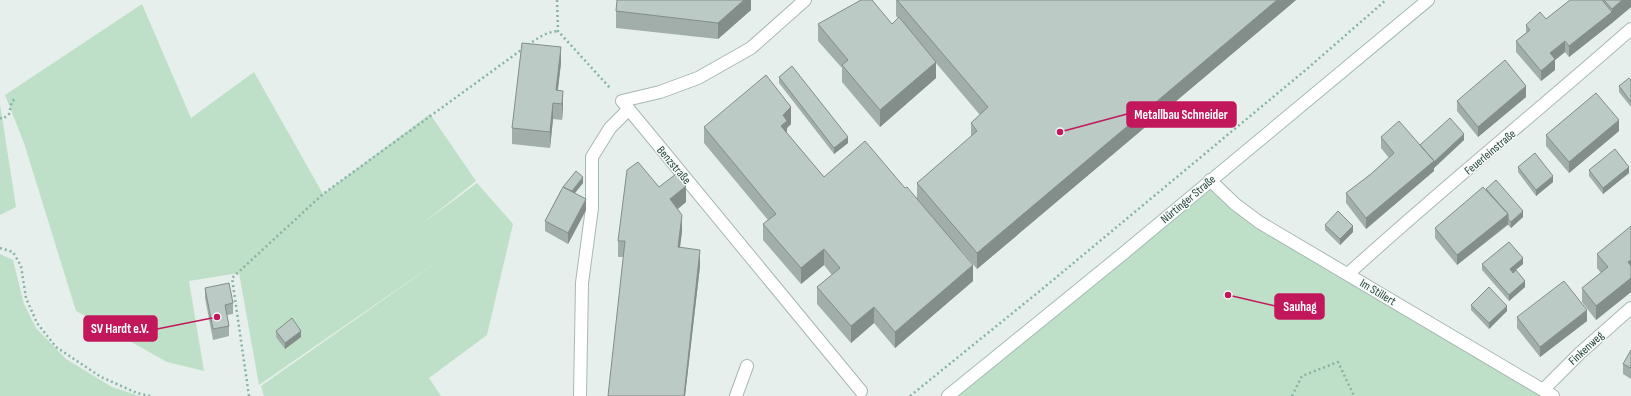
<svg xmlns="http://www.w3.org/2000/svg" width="1631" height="396" viewBox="0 0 1631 396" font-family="'Sofia Sans Condensed',sans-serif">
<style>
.green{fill:#bfe0c8}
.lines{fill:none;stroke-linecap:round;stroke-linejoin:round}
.lane-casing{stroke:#a8b8b2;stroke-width:14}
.street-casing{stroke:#a8b8b2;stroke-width:14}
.secondary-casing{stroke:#a4bbb3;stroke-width:14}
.path{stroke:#86b3a5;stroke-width:2.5;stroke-dasharray:2 3;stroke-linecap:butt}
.lane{stroke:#fff;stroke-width:12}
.street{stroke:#fff;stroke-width:12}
.secondary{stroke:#fff;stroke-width:12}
.wall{fill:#a1aea9}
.shaded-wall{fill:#838d89}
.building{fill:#bbcac4;stroke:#838d89}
.labels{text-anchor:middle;stroke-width:3;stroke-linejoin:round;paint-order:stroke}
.street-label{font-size:12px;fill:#24423a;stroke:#f7fbf9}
.leader{fill:none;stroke:#c2185b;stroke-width:1.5}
.callout-dot{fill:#c2185b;stroke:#f7fbf9;stroke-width:1.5}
.callout{fill:#c2185b;stroke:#c2185b;stroke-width:1.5}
.callout-label{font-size:13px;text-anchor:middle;font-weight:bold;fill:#fff}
</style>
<rect width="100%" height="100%" fill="#e6efeb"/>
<path class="green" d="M142,4L191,118L254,72L323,194L430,114L476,181L422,224L477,183L513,224L487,335L429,378L441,396H264L261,386L444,257L259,385L239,273L189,281L204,371L167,362L76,311L24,143L5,95Z
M0,104L16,207L0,215Z
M1210,180L1222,193L1553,396H948Z
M0,254L13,260L24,304L36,328L66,359L112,387L140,396H0Z"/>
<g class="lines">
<defs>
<path id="lane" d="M580,396L582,283L592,208V157L610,128L628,110
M736,396L747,366"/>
<path id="street" d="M805,0L751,48L698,78L660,92L622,101L861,391
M1210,180L1235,204L1259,222L1553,396
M1348,274C1440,190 1537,112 1631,29
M1543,390L1580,353L1631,308"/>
<path id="secondary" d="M948,396L1125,252L1428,0"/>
</defs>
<use href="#lane" class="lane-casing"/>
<use href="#street" class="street-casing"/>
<use href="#secondary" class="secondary-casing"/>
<path class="path" d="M557,0L558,31L610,88
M528,45C538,38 546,32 558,31
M0,118L3,119L9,114L12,101L15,99
M0,248L13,252L21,266L26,298L37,323L56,347L101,377L137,393L150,396
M249,396L232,278L323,194L524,48
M910,396L1041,290L1308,68L1386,0
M1292,396L1302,376L1338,362L1354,396"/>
<use href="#lane" class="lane"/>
<use href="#street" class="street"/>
<use href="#secondary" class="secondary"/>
</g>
<path class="wall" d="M751,0V10L718,39L616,28V11Z
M896,0H1296L977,269L961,250L973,281L895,348L874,323L851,343L817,304V287L832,275L824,265L801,284L763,240V224L768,220L704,143V127L791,124L787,128V133L824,177L905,188L917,198V183L971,137V123L980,115L936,63V78L880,127L842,82V68L818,41V24H892L898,18L896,16Z
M1570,0H1631V7L1612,23L1569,57L1565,52L1555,60V70L1541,81L1516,52V41L1526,33V25L1546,19Z
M561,63L558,90L563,107L562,120L553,119L550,148L512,144V128Z
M779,77L848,143L834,154L779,83Z
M1631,80V107L1619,92V86Z
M1526,97L1478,137L1457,111V101Z
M1619,131L1569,173L1546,146V135Z
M1381,137L1420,145L1464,140L1434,168V171L1366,229L1346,203V193L1371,174L1389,158L1381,148Z
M1518,167L1553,182L1536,196L1518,172Z
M1589,170L1629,173L1603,194L1589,176Z
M583,183L575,193L586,210L568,244L545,231V221L561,190Z
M659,187L686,202L678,209L682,231L680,247L700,266L685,396H608L624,257H618V241Z
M1486,189L1523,217L1511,228L1508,225L1457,265L1435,238V228Z
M1325,225L1353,232L1340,245L1325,230Z
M1631,226V292L1596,320L1582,302V288L1601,273L1597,268V254Z
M1482,264H1523L1512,272L1525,287L1509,301L1482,270Z
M205,288L233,303V314L227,315L229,326V336L213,340L205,298Z
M1471,305L1507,311L1489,329L1471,310Z
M1517,317L1587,321L1540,357L1517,328Z
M276,331L301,337L285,349L276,337Z
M1631,350V379L1623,374V364Z"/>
<path class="shaded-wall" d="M744,0H751V10L718,39V23Z
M1277,0H1296L977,269V253Z
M1622,0H1631V7L1612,23L1569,57V46L1612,12V9Z
M1565,41V52L1555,60V70L1541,81V71L1550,53Z
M561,47V63L556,103V90Z
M936,62V78L880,127V110Z
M1526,86V97L1478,137V127Z
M563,91V107L562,120V104Z
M553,103V119L550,148V132Z
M791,107V124L787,128V137L781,126L783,115Z
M1619,120V131L1569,173V162Z
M1464,134V140L1434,168V171L1366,229V218Z
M848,137V143L834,154V148Z
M1629,167V173L1603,194V188Z
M1553,176V182L1536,196V190Z
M583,177V183L569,200V195Z
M686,186V202L670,215V199Z
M586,199V210L568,244V233Z
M1523,211V217L1511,228V222Z
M1508,214V224L1457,265V255Z
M682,215V231L678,263V247Z
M1353,226V232L1340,245V239Z
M824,249V265L801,284V268Z
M700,250V266L685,396H684Z
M1523,258V264L1510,275V269Z
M1631,260V274L1628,262Z
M973,265V281L895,348V332Z
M1631,278V292L1596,320V306Z
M1525,281V287L1509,301V295Z
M1507,306V311L1489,329V323Z
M874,307V323L851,343V326Z
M1587,310V321L1540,357V347Z
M301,331V337L285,349V343Z"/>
<path class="building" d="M617,0H744L718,23L616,11Z
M861,0H872L892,24L899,17L936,62L880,110L842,65L848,60L818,24Z
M897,0H1277L977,253L917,183L977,131L971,123L988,107Z
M1570,0H1602L1612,12L1569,46L1565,41L1550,53L1555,59L1541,71L1516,41L1530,30L1526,25L1540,12L1546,19Z
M1604,0H1622L1612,9Z
M522,43L561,47L556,90L563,91L562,104L553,103L550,132L512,128Z
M1505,60L1526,86L1478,127L1457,101Z
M792,66L848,137L834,148L779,77Z
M766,75L791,107L783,115L787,121L781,126L824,177L865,141L905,188L907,187L973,265L895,332L874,307L851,326L817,287L840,268L824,249L801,268L763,224L776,214L704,127Z
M1629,78L1631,80V102L1619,86Z
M1596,93L1619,120L1569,162L1546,135Z
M1450,118L1464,134L1434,162V161L1420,145Z
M1399,121L1434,161L1366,218L1346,193L1371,174L1394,153L1381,137Z
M1615,149L1629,167L1603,188L1589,170Z
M1535,153L1553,176L1536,190L1518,167Z
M638,162L659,187L676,174L686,186L670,199L682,215L678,247L700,250L684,396H608L625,241H618L627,170Z
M576,171L583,177L572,191L563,187Z
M1496,180L1523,211L1511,222L1508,219V214L1486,189Z
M563,187L586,199L568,233L545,221Z
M1483,187L1508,214L1457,255L1435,228Z
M1338,211L1353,226L1340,239L1325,225Z
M1631,226V260L1628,262L1631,266V278L1596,306L1582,288L1608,267L1597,254Z
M1509,242L1523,258L1510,269L1513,273L1516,270L1525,281L1509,295L1482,264Z
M1564,281L1587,310L1540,347L1517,317Z
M229,283L233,303L225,305L229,326L213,329L205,288Z
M1489,287L1507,306L1489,323L1471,305Z
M292,318L301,331L285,343L276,331Z
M1631,350V368L1623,364Z"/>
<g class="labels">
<g class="street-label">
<text transform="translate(1490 152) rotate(-40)" y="4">Feuerleinstraße</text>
<text transform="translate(674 165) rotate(50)" y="4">Benzstraße</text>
<text transform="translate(1188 199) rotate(-40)" y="4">Nürtinger Straße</text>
<text transform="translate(1378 292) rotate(31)" y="4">Im Stillert</text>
<text transform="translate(1586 348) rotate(-43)" y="4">Finkenweg</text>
</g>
</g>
<path class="leader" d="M1060 132L1127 114M1228 295L1275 306M217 317L157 329"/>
<g class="callout-dot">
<circle cx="1060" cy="132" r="4"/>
<circle cx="1228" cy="295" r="4"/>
<circle cx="217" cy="317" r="4"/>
</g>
<g class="callout">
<rect x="1127" y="102" width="109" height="25" rx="4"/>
<rect x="1275" y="294" width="49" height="25" rx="4"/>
<rect x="84" y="316" width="73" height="25" rx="4"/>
</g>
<g class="callout-label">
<text x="1181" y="119">Metallbau Schneider</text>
<text x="1300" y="311">Sauhag</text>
<text x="120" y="333">SV Hardt e.V.</text>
</g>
</svg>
